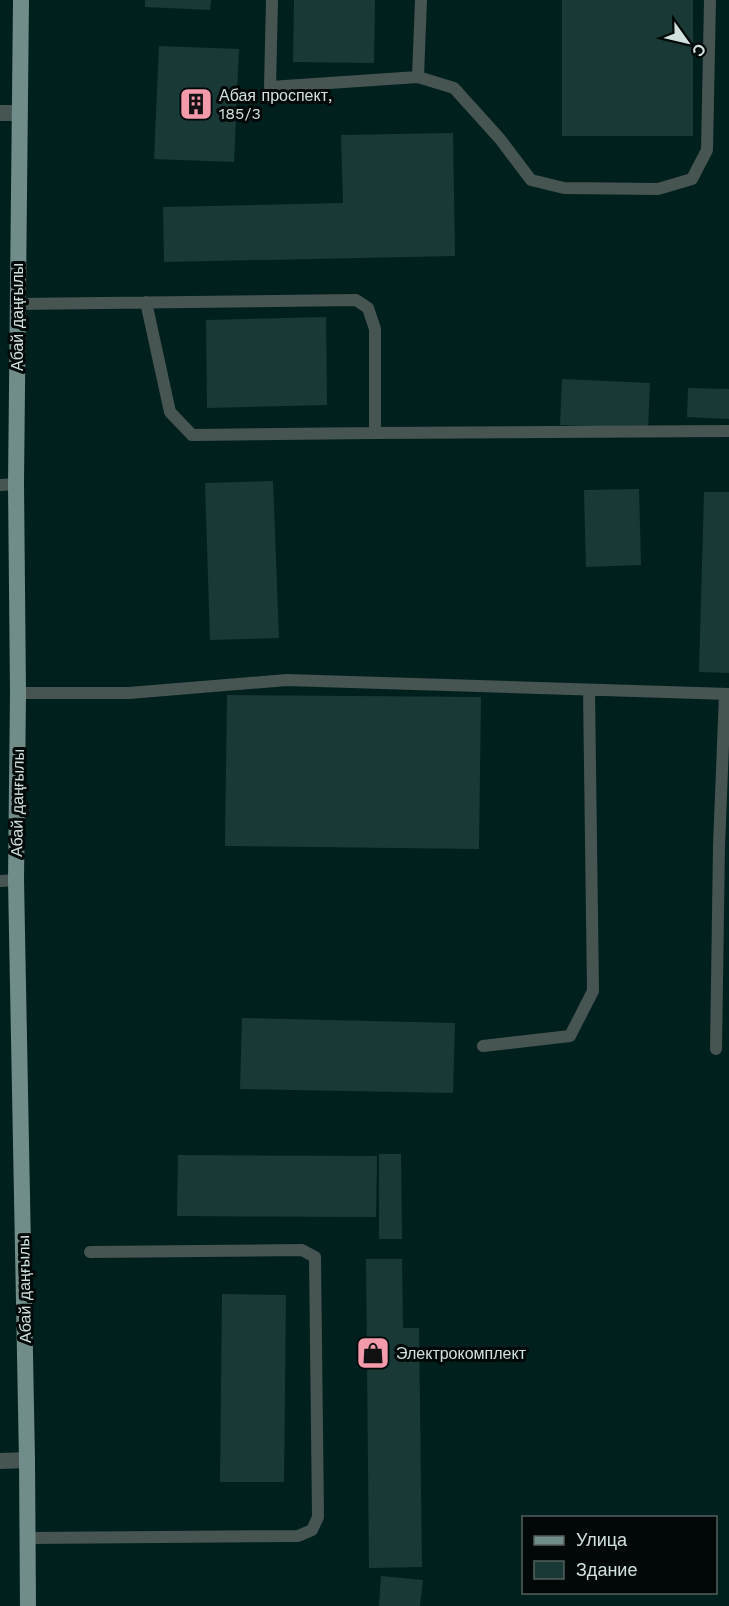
<svg xmlns="http://www.w3.org/2000/svg" width="729" height="1606" viewBox="0 0 729 1606" font-family="'Work Sans',sans-serif">
<style>
.building{fill:#193936}
.lines{fill:none;stroke-linecap:round;stroke-linejoin:round}
.service{stroke:#465452;stroke-width:12}
.minor{stroke:#465452;stroke-width:16}
.tertiary{stroke:#465452;stroke-width:16}
.primary{stroke:#718d8a;stroke-width:16}
.labels{text-anchor:middle;stroke-width:6;stroke-linejoin:round;paint-order:stroke}
.poi-label{font-size:16px;fill:#d0e1df;stroke:#010807;text-anchor:start}
.street-label{font-size:16px;fill:#d0e1df;stroke:#010807}
</style>
<rect width="100%" height="100%" fill="#00201e"/>
<path class="building" d="M145,0H211L210,10L145,7Z
M294,0H375L374,63L293,62Z
M562,0H693V136H562Z
M159,46L239,49L234,162L154,159Z
M453,133L455,256L164,262L163,207L343,203L341,135Z
M326,317L327,405L207,408L206,320Z
M562,379L650,383L648,428L560,425Z
M688,388L729,389V419L687,417Z
M273,481L279,638L210,640L205,483Z
M639,489L641,565L586,567L584,490Z
M704,492H729V673L699,672Z
M227,695L481,697L479,849L225,846Z
M242,1018L455,1023L453,1093L240,1089Z
M379,1154H401L402,1239H379Z
M178,1155L377,1156L376,1217L177,1216Z
M366,1259H402L403,1328H419L422,1567L369,1568Z
M222,1294L286,1295L284,1482H220Z
M381,1576L423,1580L420,1606H379Z"/>
<g class="lines">
<path class="service" d="M272,0L270,87L418,77L454,88L500,139L531,180L564,188L658,189L692,179L707,150L710,0
M418,77L421,0
M146,302L170,412L192,435L375,433
M17,304L356,300L368,308L375,329V433L729,431
M0,485L16,484
M18,693H129L287,680L729,694
M0,881L16,880
M483,1046L570,1036L593,991L589,690
M716,1049L719,846L725,694
M28,1538L298,1536L312,1530L318,1517L315,1257L302,1250L90,1252"/>
<path class="minor" d="M0,113H19"/>
<path class="tertiary" d="M0,1461L27,1460"/>
<path class="primary" d="M21,0L16,484L18,693L16,880L27,1460L28,1606"/>
</g>
<defs>
<symbol id="building-square" viewBox="-11 -11 22 22"><rect x="-9" y="-9" width="18" height="18" rx="4" fill="#f39aab" stroke="#010807"/><path d="M-4-6H4V6H1V3H-1V6H-4ZM-2.5-4.3h1.7v1.8h-1.7ZM.8-4.3h1.7v1.8H.8ZM-2.5-1h1.7V.8h-1.7ZM.8-1h1.7V.8H.8Z" fill="#111"/></symbol>
<symbol id="shop-square" viewBox="-11 -11 22 22"><rect x="-9" y="-9" width="18" height="18" rx="4" fill="#f39aab" stroke="#010807"/><path d="M-5-2.5h2.3a2.7 3.5 0 0 1 5.4 0H5L5.5 6h-11ZM-1.5-2.5h3a1.5 2.3 0 0 0-3 0Z" fill="#111"/></symbol>
</defs>
<g fill-rule="evenodd">
<use href="#building-square" x="177" y="85" width="38" height="38"/>
<use href="#shop-square" x="354" y="1334" width="38" height="38"/>
</g>
<g class="labels">
<g class="poi-label">
<text x="219" y="101">Абая проспект,<tspan x="219" dy="18">185/3</tspan></text>
<text x="396" y="1359">Электрокомплект</text>
</g>
<g class="street-label">
<text transform="translate(17 317) rotate(-90)" y="6">Абай даңғылы</text>
<text transform="translate(17 803) rotate(-89)" y="6">Абай даңғылы</text>
<text transform="translate(24 1289) rotate(-91)" y="6">Абай даңғылы</text>
</g>
</g>
<rect x="522" y="1516" width="195" height="78" fill="#010807" stroke="#545f5d" stroke-width="1.5"/>
<rect x="534" y="1536" width="30" height="9" fill="#718d8a" stroke="#545f5d" stroke-width="1.5"/>
<text x="576" y="1546" font-size="18" fill="#d0e1df">Улица</text>
<rect x="534" y="1561" width="30" height="18" fill="#193936" stroke="#545f5d" stroke-width="1.5"/>
<text x="576" y="1576" font-size="18" fill="#d0e1df">Здание</text>
<g transform="translate(687 42) rotate(124)" stroke="#010807" stroke-width="4.5" paint-order="stroke">
<path d="M0-4.5L10 22L0 15L-10 22Z" fill="#d0e1df"/>
<text y="-9" font-size="16" font-weight="bold" text-anchor="middle" fill="#d0e1df">С</text>
</g>
</svg>
